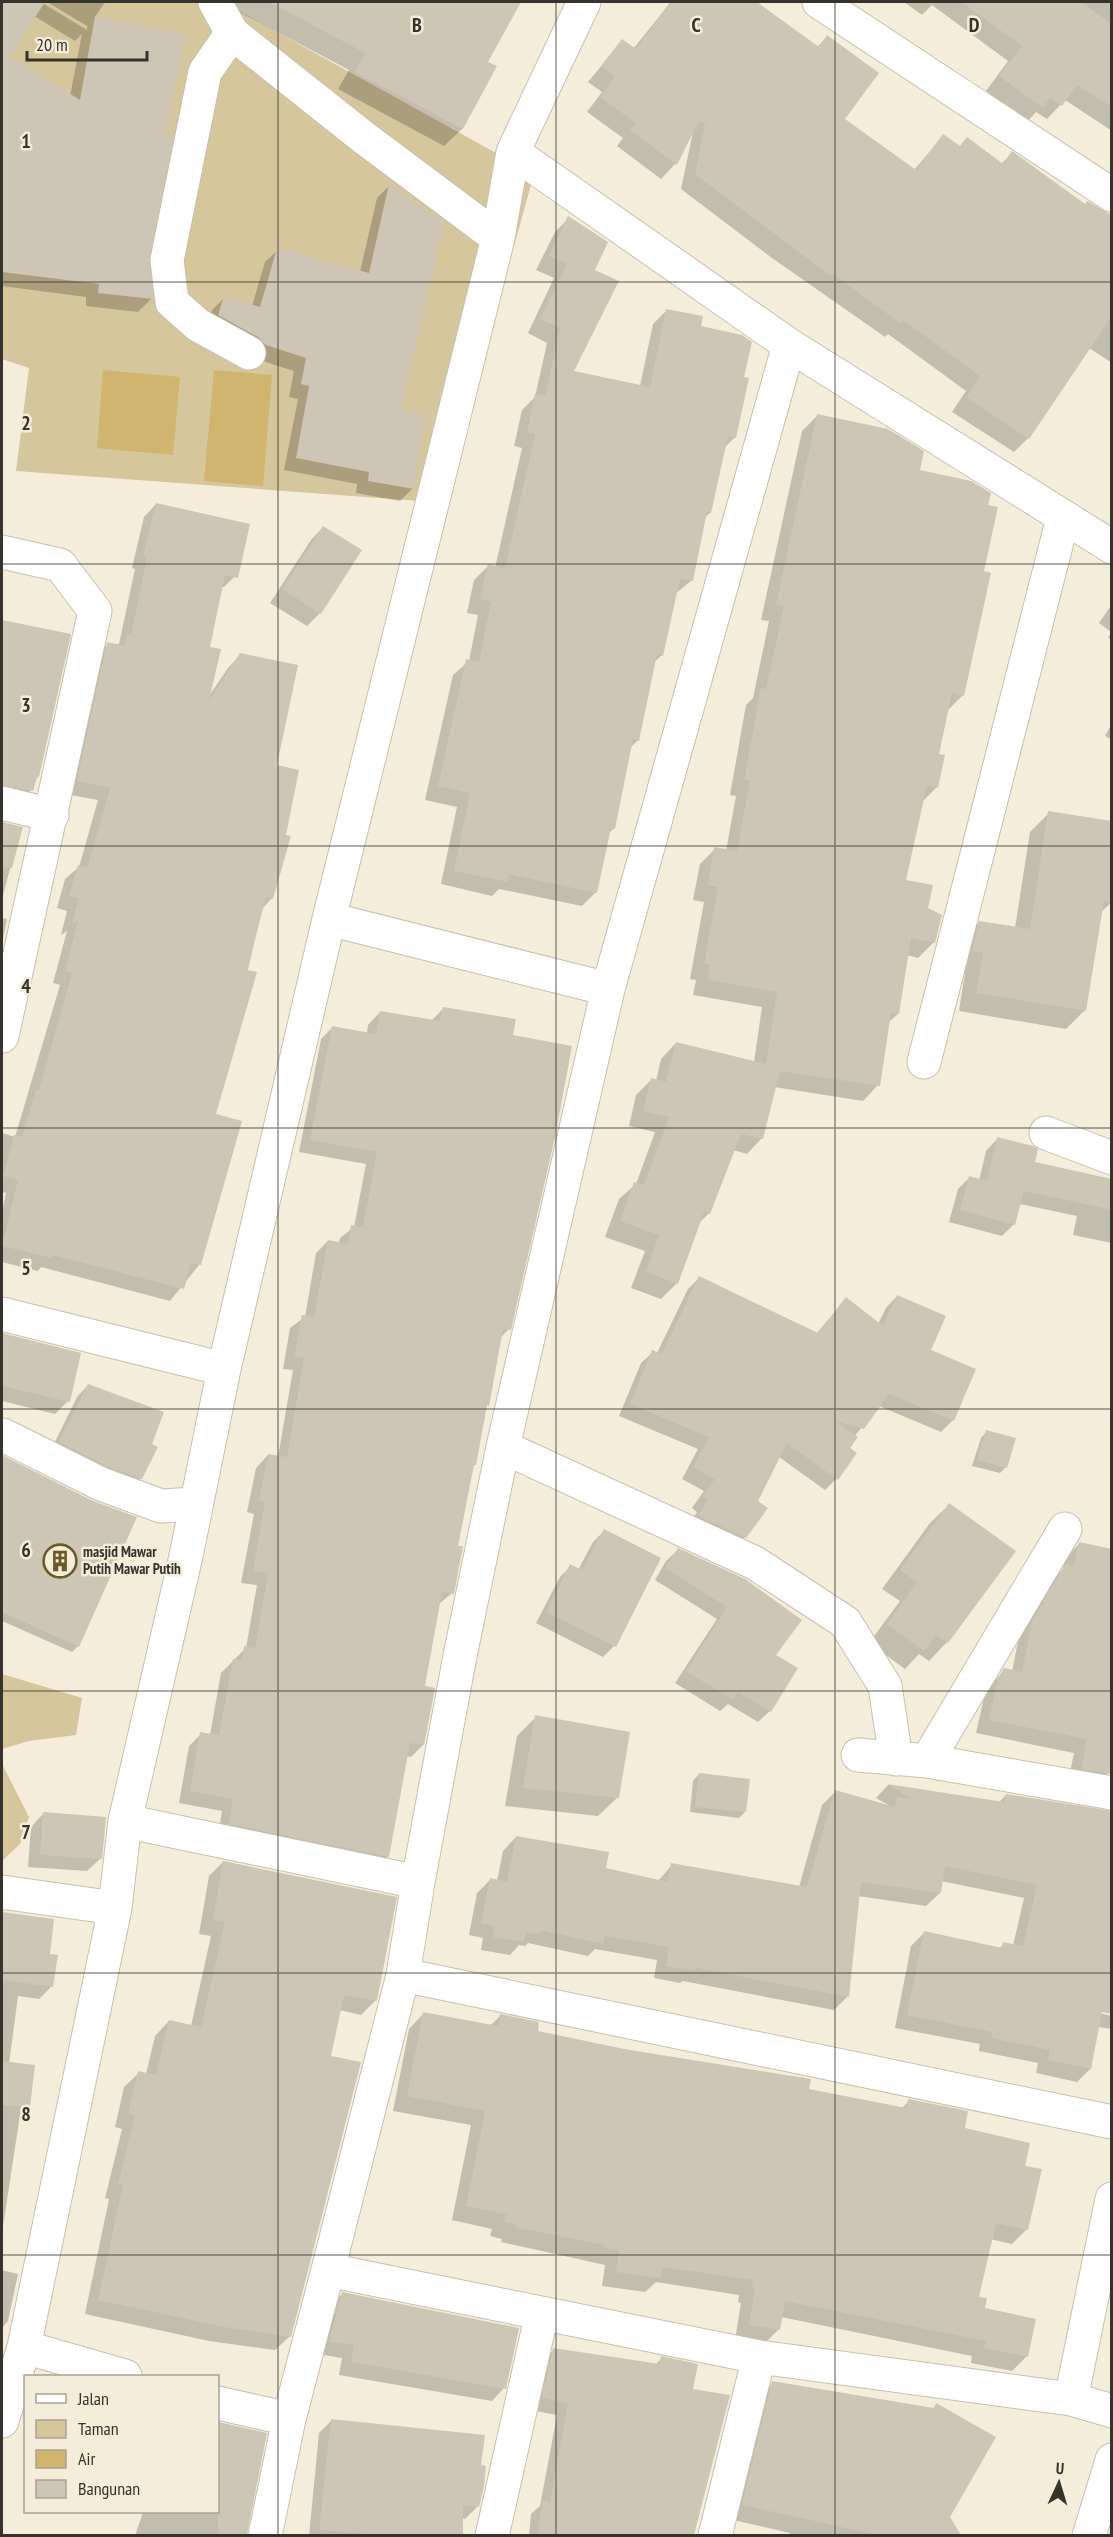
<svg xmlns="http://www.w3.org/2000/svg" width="1113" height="2537" viewBox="0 0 1113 2537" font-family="'PT Sans Narrow',sans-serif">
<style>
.green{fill:#d5c69c}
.water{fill:#cfb56e}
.shadow{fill:#0003;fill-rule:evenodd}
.building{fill:#cdc6b4}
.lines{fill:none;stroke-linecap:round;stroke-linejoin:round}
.minor-casing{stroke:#c7c0ae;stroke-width:35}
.minor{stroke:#fff;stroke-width:33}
.grid{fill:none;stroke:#36332c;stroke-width:1.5;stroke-opacity:0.55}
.labels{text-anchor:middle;stroke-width:5;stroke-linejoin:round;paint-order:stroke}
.poi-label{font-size:15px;font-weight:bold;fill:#36332c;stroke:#f4edda;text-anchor:start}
.grid-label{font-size:20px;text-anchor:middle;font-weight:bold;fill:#36332c;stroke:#f4edda;stroke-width:5;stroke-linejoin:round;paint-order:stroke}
</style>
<rect width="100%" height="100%" fill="#f4edda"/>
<path class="green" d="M2,2H223L534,174L446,491V503L16,471L29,368L2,359Z
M2,1674L82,1698L76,1735L29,1741L2,1749Z
M2,1764L29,1817L20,1844L2,1861Z"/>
<path class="water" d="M103,370L180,377L173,455L97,448Z
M214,370L272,375L263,486L204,481Z"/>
<path class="shadow" d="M2,2H41L87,30V26L47,2H105L95,17L184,36L164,138L147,257L151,299L138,312L86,306V297L2,286ZM34,16L75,41L82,34L70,96L8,56Z
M233,2H519L486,62L495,67L462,129L444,146L338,89L349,70L230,7Z
M671,2H682L692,9L698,2H729L744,13L817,47L827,37L843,119L914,170L943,136L959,147L1001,164L1012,153L1085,205L1112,218V363L1089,348L1028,438L1014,452L952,412L966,391L888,334L885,337L772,258L681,189L693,132L675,164L661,179L617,146L623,138L587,112L602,92L588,82L622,41L633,49Z
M904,2H1112V131L1065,100L1047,119L1036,112L1027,122L986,91L1008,61L932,5L922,15Z
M389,186L400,412L413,488L400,501L356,493L357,484L284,470L298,399L289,397L294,371L253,358L206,327L212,310L225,297L252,306L265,262L278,250L360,272L377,198Z
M569,218L593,270L572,372L640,386L653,324L667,310L699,328L742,379L735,437L723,449L710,513L704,518L691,581L675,594L662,655L653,663L638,740L630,748L614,828L608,834L596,892L582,906L499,889L492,896L441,884L457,807L425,800L453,675L469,661L478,615L467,613L474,580L488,566L495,568L522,448L514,446L522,410L535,397L547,343L528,333L554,278L536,270L555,232Z
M817,416L987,506L982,573L963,695L947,711L938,755L937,787L921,803L905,881L926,909L934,942L918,958L907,955L898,1014L888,1023L878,1085L863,1101L774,1087L762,1138L747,1154L733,1150L709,1213L698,1224L677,1283L661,1299L631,1288L645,1251L605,1237L619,1199L636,1184L655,1132L629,1126L636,1095L651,1080L656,1081L661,1059L676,1043L754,1062L762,1007L693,995L696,980L690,979L704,902L693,900L700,864L715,849L726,851L736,796L730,795L746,705L753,698L769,621L761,620L802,431Z
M156,504L237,574L224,587H221L208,648L209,696L228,668L241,654L275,766L272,898L262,909L214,1115L199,1265L170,1301L41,1267L38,1271L2,1262V1212L6,1193L2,1192V1133L15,1137L60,985L53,983L67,931L61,935L67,911L57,908L65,879L79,867L98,800L65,794L95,657L108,644H119L135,569L132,568L144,517Z
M323,527L360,551L320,613L307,626L270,603L311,540Z
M1112,604V640L1108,638L1111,632L1099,623Z
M2,621L69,635L38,776L31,790L18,804L2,801Z
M1112,723V740L1105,736Z
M1049,813L1112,902L1101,912L1085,1010L1066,1029L959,1011L965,972L954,969L961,941L980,922L1015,928L1030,832Z
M2,822L21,828L2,899Z
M2,918L7,919L2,944Z
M444,1008L511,1037L509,1329L500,1338L475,1464L472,1467L456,1547L452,1593L438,1605L424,1688L423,1745L411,1757L406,1756L388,1856L376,1868L218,1836L222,1811L179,1803L189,1746L201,1734L210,1735L221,1673L246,1648L257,1585L241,1583L254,1514L247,1512L256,1468L268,1455L278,1457L293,1370L283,1369L290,1328L305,1317L316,1253L328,1241L339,1243L340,1238L354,1227L366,1164L299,1152L321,1039L333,1027L367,1033L368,1025L380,1012L431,1021Z
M997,1139L1033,1163L1112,1180V1243L1073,1235L1077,1216L1020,1204L1014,1224L1002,1236L949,1222L958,1189L969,1178L979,1181L986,1151Z
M700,1277L816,1334L846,1299L878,1324L886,1308L897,1296L929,1351L953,1420L941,1432L879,1406L854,1437L836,1479L825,1490L779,1457L756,1501L745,1537L733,1549L687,1528L697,1512L692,1508L704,1491L682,1479L698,1449L619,1416L641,1363L653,1352L657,1353L688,1289Z
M2,1335L80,1354L68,1401L55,1414L2,1401Z
M88,1385L150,1444L141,1478L130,1490L49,1454L77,1397Z
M987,1431L1006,1467L1000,1473L972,1466L981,1438Z
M2,1457L92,1502L78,1646L72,1652L2,1621Z
M949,1505L947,1642L929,1661L919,1654L905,1669L869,1643L900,1601L882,1589L930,1523Z
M604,1531L614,1646L603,1657L536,1623L560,1577L571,1566L578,1570L593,1542Z
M1079,1544L1108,1773L1095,1787L1068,1782L1074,1753L976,1733L985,1693L1004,1670L1012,1672L1019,1636L1053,1579L1063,1569L1065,1558Z
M678,1550L774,1655L770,1711L758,1722L728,1704L720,1711L675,1683L717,1619L655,1580L666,1561Z
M536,1717L617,1798L598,1816L505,1806L517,1736Z
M699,1774L745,1812L739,1818L690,1812L693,1781Z
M888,1785L999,1802L1006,1795L1094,2012L1112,2016V2029L1098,2027L1090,2069L1077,2082L1036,2073L1038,2063L979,2051L980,2044L895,2028L911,1946L924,1933L999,1949L1004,1944L1013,1946L1024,1898L941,1881L940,1893L926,1906L858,1896L847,1997L834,2010L683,1981L680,1983L654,1978L657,1960L595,1949L588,1956L528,1943L525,1946L519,1945L510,1955L481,1950L483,1938L469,1935L477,1893L490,1880L497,1881L503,1851L516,1837L604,1870L658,1881L672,1865L799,1887L822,1805L835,1792L890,1806L876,1798Z
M43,1814L100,1859L87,1871L28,1867L31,1827Z
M223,1862L376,2000L361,2015L339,2010L329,2057L290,2336L275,2350L209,2341L85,2314L109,2199L105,2198L122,2129L115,2127L124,2087L139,2073L146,2074L155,2036L169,2021L191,2026L211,1936L199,1934L209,1876Z
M2,1913L53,1920L48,1955L51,1987L39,1999L18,1996L9,2064L29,2107L20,2115L2,2233Z
M423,2014L490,2026L500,2016L536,2032L807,2090L901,2109L909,2101L963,2129L1024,2167L1027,2229L1012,2244L990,2239L977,2298L983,2309L1027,2356L1012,2371L971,2363L972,2356L781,2317L779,2329L764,2344L735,2340L741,2303L738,2302L739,2295L656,2282L645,2292L602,2286L605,2265L501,2242L502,2239L490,2236L492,2229L452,2220L471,2125L393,2111L409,2029Z
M2,2270L18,2274L8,2321L2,2328Z
M342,2294L504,2388L492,2401L339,2375L342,2358L317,2354L329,2306Z
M554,2350L655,2365L662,2358L691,2390L728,2397L693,2536H529L531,2514L540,2506L557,2415L531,2410L541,2362Z
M773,2383L932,2409L937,2405L949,2517L960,2536H787L790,2533L729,2519L759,2397Z
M332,2420L478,2506L465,2519L461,2518V2536H309L319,2433Z
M218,2422L265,2434L246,2536H135L143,2512H218Z"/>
<path class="building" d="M2,2H45L10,56L80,100L95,16L186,35L165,137L173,138L149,257L153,299L98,293L99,284L2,272Z
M269,2H521L488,62L497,66L463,129L355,72L365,53Z
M670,2H757L819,47L827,35L879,73L845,119L916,170L943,134L960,146L967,137L1003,164L1012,151L1085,204L1087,201L1112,215V316L1029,439L966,397L980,376L903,320L900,323L833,274L831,276L695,174L705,123L699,121L677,165L630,130L636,123L600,97L615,77L601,66L622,39L636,49Z
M961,2H1080L1112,24V107L1077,85L1062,106L1050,98L1043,108L999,76L1022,46Z
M389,184L444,222L401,411L426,415L414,489L368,481L369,472L296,458L309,386L301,384L306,358L266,345L258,337L218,315L224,296L260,307L277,248L369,273Z
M568,216L608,242L595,270L619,281L574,371L650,387L666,309L703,316L701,326L742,335L752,342L744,377L749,378L736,438L728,436L711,513L707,512L693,581L680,579L663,656L657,654L639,741L633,739L615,829L611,828L597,893L509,874L508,882L454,871L470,793L438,786L466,659L479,662L491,602L480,599L488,564L505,568L535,434L527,432L535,394L545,396L560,328L540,319L567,264L549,256Z
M817,414L888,429L924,451L920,470L971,481L991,493L988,505L998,507L984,571L991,573L964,696L952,693L939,754L945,755L938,788L927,785L906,880L933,885L928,908L942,915L935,943L911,938L899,1014L891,1013L880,1086L780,1071L763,1139L741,1134L710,1214L704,1212L678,1284L646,1272L659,1235L620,1221L634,1182L644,1185L669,1117L643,1111L651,1078L666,1082L676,1042L766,1064L777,992L708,980L710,965L704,964L718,887L708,885L714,847L737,851L750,781L744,780L761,688L766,689L784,606L776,605Z
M156,503L250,524L238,578L225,575L210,647L221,649L209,701L240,653L298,665L277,765L299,770L286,835L291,836L273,899L266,897L247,970L257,972L216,1114L242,1121L201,1265L191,1263L184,1289L53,1255L52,1258L2,1246L18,1180L3,1176L14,1135L22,1137L36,1090H39L72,973L65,971L78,920L72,924L79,898L69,896L78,865L87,868L110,788L77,781L107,642L125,646L127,634L131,635L147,557L143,556Z
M323,526L362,550L321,614L282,589Z
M2,620L71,634L39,777L37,776L33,791L2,785Z
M1048,811L1112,821V902L1104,901L1086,1011L976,993L983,953L972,951L979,921L1030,929Z
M2,822L23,827L12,868L2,867Z
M443,1007L516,1019L513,1035L572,1046L555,1137L511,1330L503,1329L489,1406L487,1405L476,1465H474L458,1546H463L454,1594L442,1592L425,1686L435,1688L424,1745L410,1743L389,1857L229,1824L233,1799L190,1791L200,1732L219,1735L233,1659L242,1660L244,1646L255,1648L268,1573L253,1571L265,1502L259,1500L268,1454L287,1457L304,1358L294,1357L302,1315L314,1317L328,1240L348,1244L351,1225L363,1227L377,1152L310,1140L332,1026L376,1034L380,1011L440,1021Z
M997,1137L1033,1146L1038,1149L1035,1162L1112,1179V1210L1024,1191L1015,1225L960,1210L969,1176L987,1181Z
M699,1276L818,1333L846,1297L883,1326L897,1295L946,1316L931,1350L976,1369L954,1421L889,1394L864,1429L835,1421L858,1437L850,1448L857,1453L838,1480L787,1443L758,1501L768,1508L746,1538L698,1516L707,1500L702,1496L715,1479L693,1467L709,1437L630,1404L652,1350L662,1354Z
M2,1333L81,1353L70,1402L2,1386Z
M88,1384L164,1412L152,1444L158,1447L142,1479L108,1467L59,1442Z
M986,1430L1016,1438L1007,1468L977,1460Z
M2,1455L93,1501L137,1517L79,1647L2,1612Z
M949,1503L1016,1551L948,1643L936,1635L924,1651L887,1624L917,1582L900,1570Z
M604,1529L661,1558L616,1647L546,1612L570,1564L582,1570Z
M1079,1542L1112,1549V1774L1081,1769L1087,1739L989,1720L998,1678L1004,1668L1022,1672L1032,1621L1066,1563L1074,1565Z
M678,1548L745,1579L802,1620L776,1655L798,1668L771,1712L738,1692L733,1700L686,1671L727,1607L665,1568Z
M535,1715L630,1732L619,1798L523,1788Z
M699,1773L750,1779L746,1812L695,1807Z
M887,1784L1004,1802L1006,1794L1112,1811V2014L1102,2012L1091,2069L1048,2060L1050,2050L991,2038L992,2032L907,2015L924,1931L1002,1948L1003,1942L1023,1946L1037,1885L945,1866L941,1893L861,1882L849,1997L696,1968L695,1971L666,1966L669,1947L605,1936L603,1944L540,1930V1934L526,1932L524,1942L493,1937L495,1926L481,1923L490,1878L507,1882L516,1836L609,1852L606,1868L668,1882L671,1863L807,1887L835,1790L895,1807L897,1797L912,1799Z
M43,1812L106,1817L102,1859L40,1855Z
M223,1861L397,1897L377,2001L344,1995L331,2056L361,2062L291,2337L224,2327L98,2300L123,2185L118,2184L135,2115L128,2113L138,2071L156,2075L169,2020L201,2027L225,1922L213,1920Z
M2,1912L54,1919L50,1954L58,1955L53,1987L2,1980Z
M423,2012L498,2026L500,2014L539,2022L538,2031L624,2049L811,2079L809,2089L906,2108L908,2099L968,2111L965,2128L1030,2143L1025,2166L1042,2169L1028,2230L996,2223L979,2297L987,2298L985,2308L1036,2319L1028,2357L984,2348L986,2341L785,2301L780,2330L749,2325L755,2288H752L753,2280L663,2267L661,2278L616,2272L619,2251L604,2248V2245L515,2227L516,2224L504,2222L506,2214L466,2206L485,2111L407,2096Z
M2,2061L35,2065L30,2107L2,2105Z
M342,2292L519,2328L506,2389L351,2362L354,2345L329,2342Z
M553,2348L660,2364L661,2356L698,2364L693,2389L730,2395L694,2535H537L543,2500L550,2502L568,2403L542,2398Z
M772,2381L934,2408L936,2403L996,2437L950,2517L961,2535H878L742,2505Z
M331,2419L485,2435L481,2465L486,2466L484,2486L479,2507L463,2505V2535H380L319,2530Z
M218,2422L267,2433L247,2535H218Z"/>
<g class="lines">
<defs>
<path id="minor" d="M215,2L232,33L363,137L498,238
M819,2L1112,195
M232,33L205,72L167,260L172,302L198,325L249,353
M513,152L789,345L1112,547
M2,552L60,565L95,611L2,1036
M2,803L52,815
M329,919L608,989L503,1447L460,1656L418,1882
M608,989L789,345
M924,1062L1063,518
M1046,1133L1112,1158
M2,1314L224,1369
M3,1435L101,1484L161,1506L196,1504
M503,1447L755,1563L845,1622L885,1686L896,1759
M858,1755L927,1761L1112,1793
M927,1761L1065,1529
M125,1821L418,1882L403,1975
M2,1892L115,1908
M328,2270L403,1975L1112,2122
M24,2347L125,2376
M1071,2399L1112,2199
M218,2403L289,2419L328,2270L759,2357L1071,2399L1112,2411
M2,2421L24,2347L115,1908L125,1821L186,1556L224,1369L329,919L498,238L513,152L584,2
M265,2536L289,2419
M492,2536L542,2313
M715,2536L759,2357
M1089,2536L1112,2460"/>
</defs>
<use href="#minor" class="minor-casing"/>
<use href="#minor" class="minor"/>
</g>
<path class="grid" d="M278,2V2536M556,2V2536M835,2V2536M2,282H1112M2,564H1112M2,846H1112M2,1128H1112M2,1409H1112M2,1691H1112M2,1973H1112M2,2255H1112"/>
<defs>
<symbol id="building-ring" viewBox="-11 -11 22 22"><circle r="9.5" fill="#f4edda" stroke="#6b5927" stroke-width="1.5"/><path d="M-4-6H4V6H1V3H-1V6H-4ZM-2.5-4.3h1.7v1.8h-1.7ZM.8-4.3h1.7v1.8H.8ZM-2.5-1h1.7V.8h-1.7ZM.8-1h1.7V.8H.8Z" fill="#6b5927"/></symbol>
</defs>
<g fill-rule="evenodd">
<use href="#building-ring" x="41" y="1542" width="38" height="38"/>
</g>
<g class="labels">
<g class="poi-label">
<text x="83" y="1557">masjid Mawar<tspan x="83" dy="17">Putih Mawar Putih</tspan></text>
</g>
</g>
<g class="grid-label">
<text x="417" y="32">B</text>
<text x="696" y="32">C</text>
<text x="974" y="32">D</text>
<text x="26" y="148">1</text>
<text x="26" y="430">2</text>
<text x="26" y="712">3</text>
<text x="26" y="993">4</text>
<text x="26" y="1275">5</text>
<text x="26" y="1557">6</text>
<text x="26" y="1839">7</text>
<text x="26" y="2121">8</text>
</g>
<rect width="1113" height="2537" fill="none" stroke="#36332c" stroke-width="6"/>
<rect x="24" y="2375" width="195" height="138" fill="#f4edda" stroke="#a8a394" stroke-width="1.5"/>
<rect x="36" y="2394" width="30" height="9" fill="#ffffff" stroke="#a8a394" stroke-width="1.5"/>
<text x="78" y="2405" font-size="18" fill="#36332c">Jalan</text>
<rect x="36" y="2420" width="30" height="18" fill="#d5c69c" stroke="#a8a394" stroke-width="1.5"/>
<text x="78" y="2435" font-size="18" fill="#36332c">Taman</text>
<rect x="36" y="2450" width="30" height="18" fill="#cfb56e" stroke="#a8a394" stroke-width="1.5"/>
<text x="78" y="2465" font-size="18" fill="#36332c">Air</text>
<rect x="36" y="2480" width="30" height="18" fill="#cdc6b4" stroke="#a8a394" stroke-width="1.5"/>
<text x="78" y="2495" font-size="18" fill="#36332c">Bangunan</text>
<g transform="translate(1059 2483) rotate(4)" stroke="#f4edda" stroke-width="4.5" paint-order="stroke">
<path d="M0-4.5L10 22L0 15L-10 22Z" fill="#36332c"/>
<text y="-9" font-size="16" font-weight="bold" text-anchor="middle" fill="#36332c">U</text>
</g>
<path d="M27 51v9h120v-9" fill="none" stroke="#36332c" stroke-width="3"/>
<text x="36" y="51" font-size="18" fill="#36332c" stroke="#f4edda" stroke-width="4.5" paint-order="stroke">20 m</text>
</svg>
